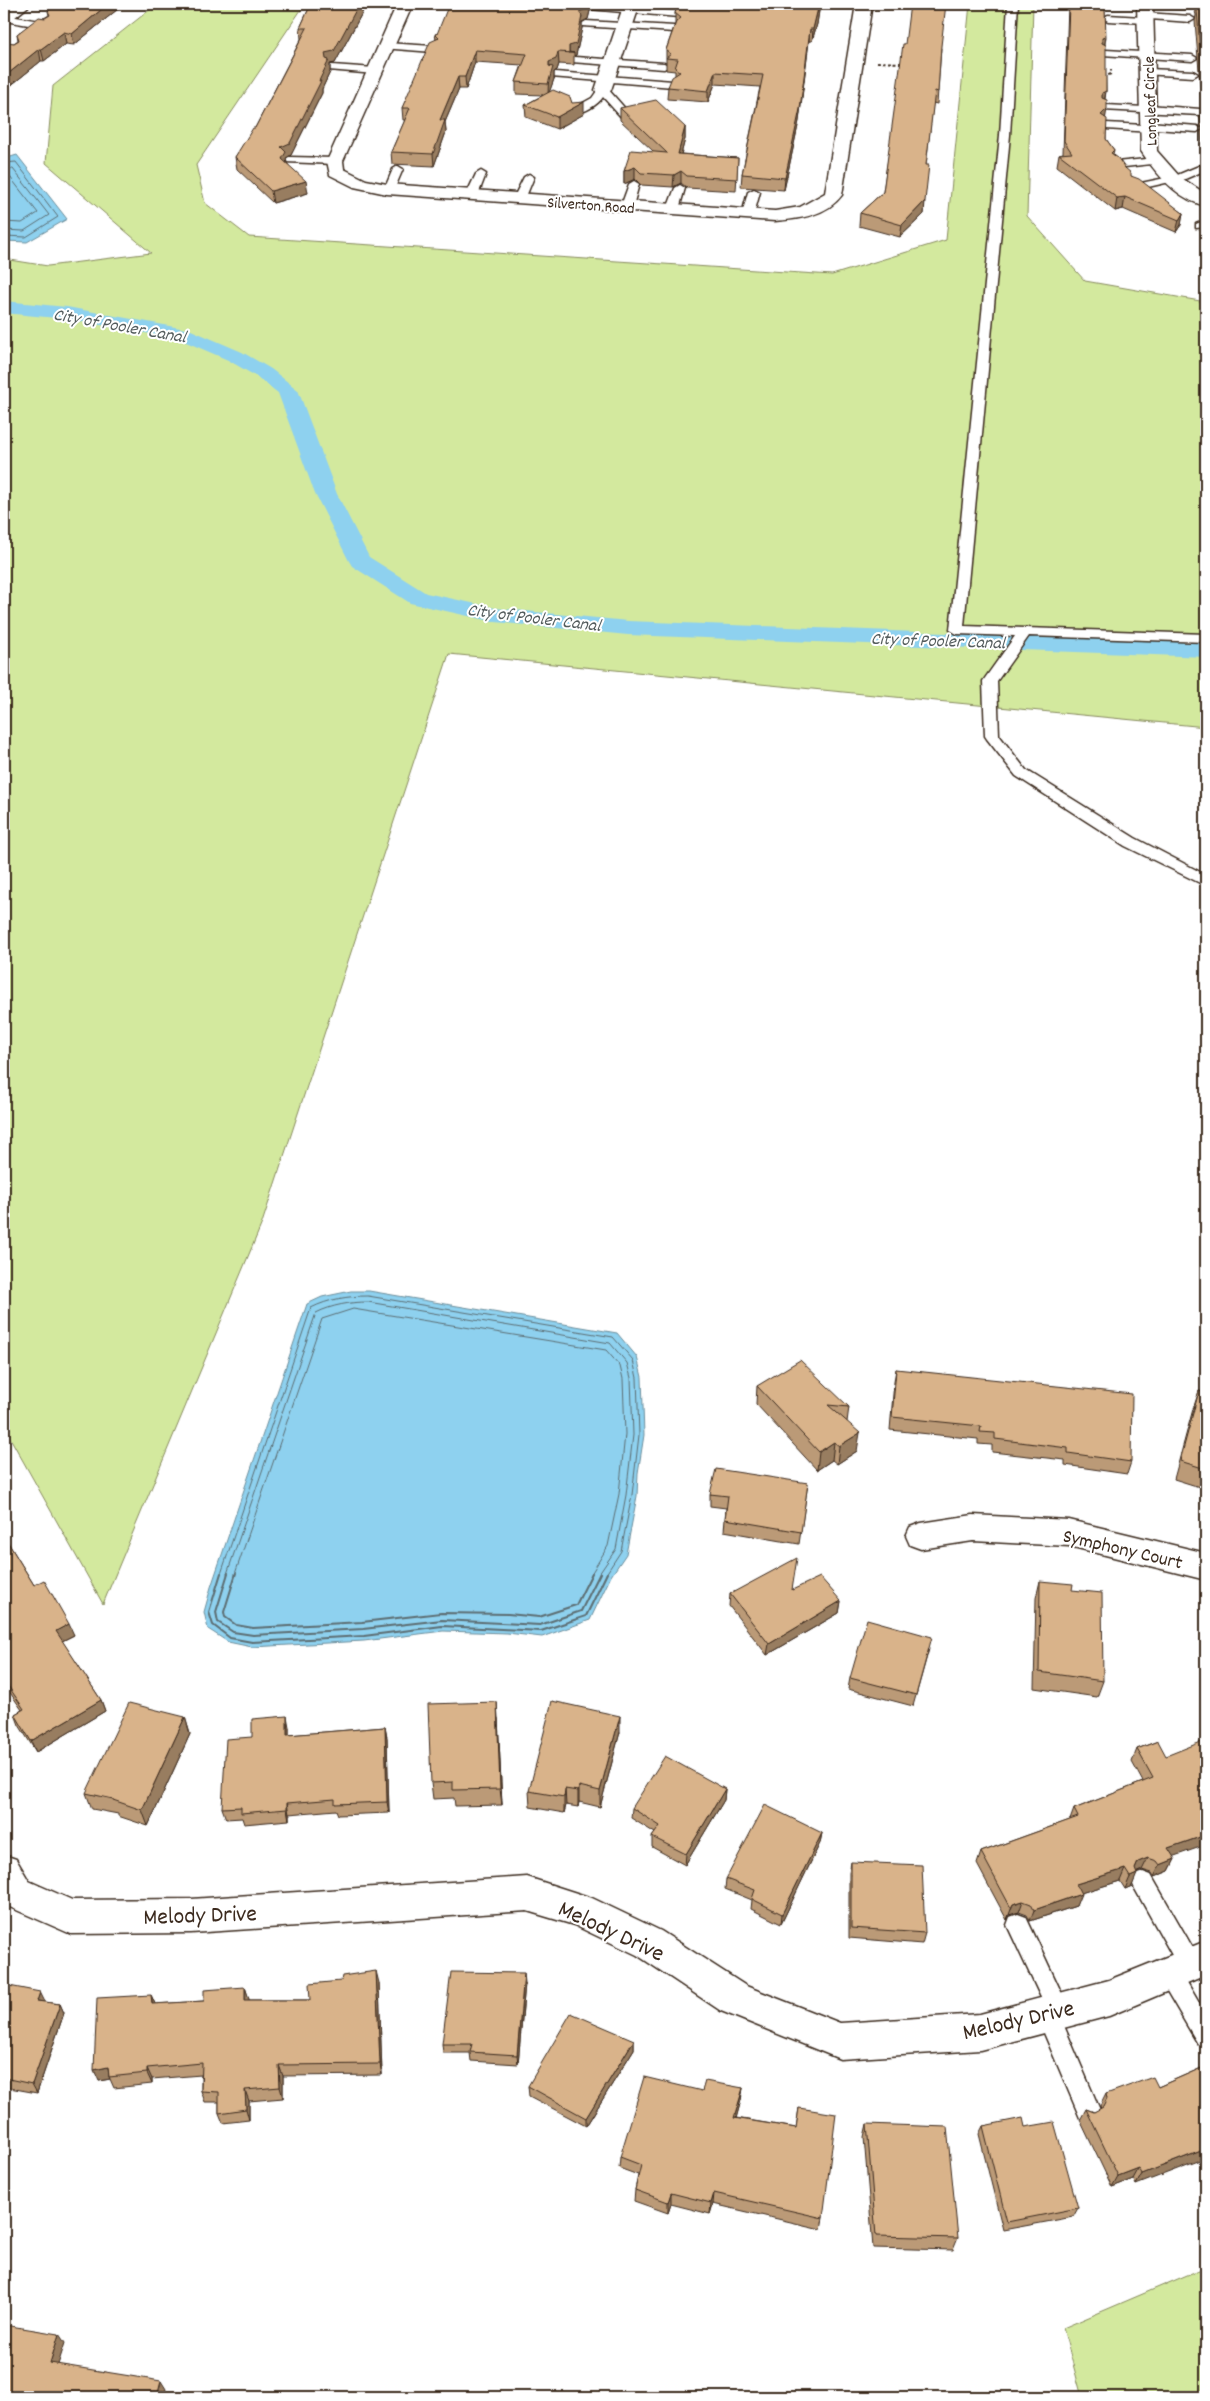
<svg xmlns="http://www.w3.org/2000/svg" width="1210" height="2401" viewBox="0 0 1210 2401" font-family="Dekko,sans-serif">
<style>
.green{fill:#d3e99e;stroke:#878a5e}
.water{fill:#8ed1ef;stroke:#6d8e9b}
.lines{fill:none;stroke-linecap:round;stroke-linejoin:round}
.shore-far1{stroke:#5c6d72;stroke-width:1}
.shore{stroke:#5c6d72;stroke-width:2}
.canal{fill:#8ed1ef;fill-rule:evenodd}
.service-casing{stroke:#3b2a1e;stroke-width:3}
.minor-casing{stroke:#3b2a1e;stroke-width:3}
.path{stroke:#3b2a1e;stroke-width:2;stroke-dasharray:3 2.5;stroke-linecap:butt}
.service{fill:#fff;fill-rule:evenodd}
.minor{fill:#fff;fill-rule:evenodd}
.wall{fill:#bb9a77;stroke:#3b2a1e}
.shaded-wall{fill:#987d61;stroke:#3b2a1e}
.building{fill:#d9b38a;stroke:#3b2a1e}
.labels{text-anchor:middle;stroke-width:4;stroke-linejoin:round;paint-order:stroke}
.far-street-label{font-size:16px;fill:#3b2a1e;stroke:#fff}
.far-water-label{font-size:18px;font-style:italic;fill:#545c5d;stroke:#fff}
.street-label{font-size:20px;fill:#3b2a1e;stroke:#fff}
.near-street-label{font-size:24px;fill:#3b2a1e;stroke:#fff}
</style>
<rect width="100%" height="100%" fill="#fff"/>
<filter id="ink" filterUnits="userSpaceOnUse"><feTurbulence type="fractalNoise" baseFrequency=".02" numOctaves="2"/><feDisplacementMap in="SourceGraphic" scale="10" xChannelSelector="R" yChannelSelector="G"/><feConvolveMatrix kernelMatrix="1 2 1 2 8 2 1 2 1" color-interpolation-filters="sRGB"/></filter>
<g filter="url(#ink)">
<path class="green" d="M157,4H305L196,165L205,203L249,237L832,275L946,240L970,4H1033L1027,216L1085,281L1206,302V727L449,654L262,1223L103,1604L4,1427V259L48,266L151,253L46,163L53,86Z
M1206,2267V2397H1082L1063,2328Z"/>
<path class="water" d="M17,155L67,219L27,242L4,241V159Z
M351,1291H369L617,1333L637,1357L642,1377L644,1435L638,1473L637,1496L626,1554L611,1576L590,1620L542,1637L507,1633L443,1631L364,1641L252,1647L228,1642L208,1629L204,1612L211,1587L307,1304L322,1297Z"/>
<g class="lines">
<path class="shore-far1" d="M4,163L16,162L58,217L26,237L4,236
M4,169H13L49,215L24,231L4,230
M4,177H10L38,213L22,223L4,222
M221,1574L311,1308C329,1299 348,1296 368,1296L613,1337L633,1360L637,1378L639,1435L632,1495L621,1551L606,1574
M227,1574L316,1313C332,1305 350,1302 368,1302L610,1343L627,1363L631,1378L633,1435L626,1495L616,1549L599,1574
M235,1574L322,1319L353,1309L606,1350L620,1366L623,1379L625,1434L619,1494L608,1546L591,1574"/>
<path class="shore" d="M221,1573L209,1612L213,1625L230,1638L252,1642L364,1636L442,1626L541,1631L586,1616L607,1573
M228,1573L216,1612L218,1622L233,1632L253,1635L363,1629L442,1620L540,1625L581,1611L600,1573
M236,1573L224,1612L225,1617L236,1625L253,1628L362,1622L441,1613L508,1614L539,1617L576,1605L592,1573"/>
<path class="canal" d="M4,301L67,307L191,330L242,352L271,369L298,390L337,494L369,557L426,593L495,608L628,621L1206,643V657L628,635L495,622L410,603L352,566L349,561L315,494L278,393L257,377L228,360L179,339L67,319L4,313Z"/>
<defs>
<path id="service" d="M592,4L630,5L635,8L678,11L683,14L678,17L589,9L587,7Z
M1008,4H1018L1010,135L964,626L1206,634V642L1029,636L997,681L999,735L1026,770L1135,838L1206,875V886L1125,846L1016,776L987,739L985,736L983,681L1015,636L957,634L950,630L1000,135Z
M1161,4H1196L1197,5C1190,10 1168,9 1161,4Z
M1146,13L1190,16L1195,19L1190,22L1150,19L1146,23L1108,21L1103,18L1108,15L1142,17Z
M4,15L46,22L51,25L46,28L5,21Z
M586,21L674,26L679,29L674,32L582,26L581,24Z
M386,43L433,46L438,49L433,52L382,48V44Z
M1106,50L1192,55L1197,58L1192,61L1102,55V51Z
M575,57L664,63L669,66L664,69L571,62V58Z
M332,65L375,68L380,71L375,74L328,70V66Z
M1148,69L1193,71L1198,74L1193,77L1144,74V70Z
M555,72L673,81L678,84L673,87L551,77L550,75Z
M603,87L607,88L629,113V117H621L603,97C598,105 582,115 572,113V109L592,98L599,88Z
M1106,105L1144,107L1149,105L1200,109L1205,112L1200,115L1102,110V106Z
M1150,122L1197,126L1202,129L1197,132L1155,129L1150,132L1106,129L1101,126L1106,123L1145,125Z
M289,157L335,158L340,161L335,164L285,162L284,160Z
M1156,158L1161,161L1160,163L1116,168L1111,165L1116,162Z
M1206,163V170L1178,182H1170L1135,190L1130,187L1131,185L1175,176Z
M398,166L403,169L394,190L389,193L385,192L384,190L393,169Z
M481,171L486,174L478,195L472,198L468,197L466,195L476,174Z
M529,174L534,177L525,199L523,201H515L513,199L524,177Z
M634,181L639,184L633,206L631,208H623L621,206L629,184Z
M680,185L685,188L679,209L673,212L669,211L667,209L675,188Z
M754,189L760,192L754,214L748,217L744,216L742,214L748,192Z
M1206,220V227L1196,228V224Z
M1143,1872L1151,1875L1198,1957L1201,1965L1198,1973L1190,1976L1182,1973L1135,1889L1132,1882L1135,1875Z
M1018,1914L1026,1917L1070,2011L1067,2019L1062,2021L1100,2110L1096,2118L1088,2122L1080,2118L1036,2014L1039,2006L1044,2004L1007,1925L1010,1917Z
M1169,1962L1177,1965L1206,2015V2047L1198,2044L1161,1981L1158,1973L1161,1965Z"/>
<path id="minor" d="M14,4H31L9,22L4,24V12Z
M397,4H413L343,161L344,169L366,180L387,184L775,211L800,207L825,193L856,4H872L842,195C827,216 798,219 775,221L387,194L354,187L330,175L327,161Z
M624,4H640L611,90L609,93H597L595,90Z
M1137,4H1153L1157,151L1180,177L1206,194V206C1178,200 1156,174 1141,151Z
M973,1515L1069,1520L1206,1553V1580L1069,1546L973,1541L921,1549L910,1545L906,1536L910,1527L921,1523Z
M4,1855L16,1859L29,1881L72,1900L191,1899L527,1877L592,1898L661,1931L746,1986L840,2023L980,2014L1109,1980L1206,1941V1975L1109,2016L980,2050L840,2059L721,2011L637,1955L574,1925L527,1911L191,1933L71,1934L5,1905Z"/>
</defs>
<use href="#service" class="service-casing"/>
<use href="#minor" class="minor-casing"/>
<path class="path" d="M877,62L901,63
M1103,77L1111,74V70"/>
<use href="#service" class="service"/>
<use href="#minor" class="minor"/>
</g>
<path class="wall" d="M124,4L74,45L66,44L44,61H41L4,91V44L14,43L18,40L17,34L49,15L48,11Z
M311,4H366L362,13L335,63L330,64V72L322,89V93L291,155L286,158L287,163L308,193L273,203L237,169L235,157L255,128L301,39L300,28Z
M590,4V11L588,19L582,22V28L576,55L574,56V65L559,64L557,70L554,72V79L549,92L572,103L584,114L557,129L526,117L525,105L543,95L516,94V82L522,65L475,62L466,89H459L445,122L446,132L434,166L392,164L391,152L405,120H403L402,108L436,40L435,34Z
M679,4H820L817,24L812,41H809L799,121L784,190L741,187L742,174L760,87L715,84L708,102L667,99L668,87L675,75V71L666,70V50L675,24V13L679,6Z
M1068,4H1106L1105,9V45L1106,91L1105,99L1106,139L1114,150L1113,154L1131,176L1183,213L1181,225L1176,232L1123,209L1115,211L1057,166L1059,154L1063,153Z
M1195,4H1206V163L1203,161L1201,132L1202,127L1201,126L1200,117L1202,108L1195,21L1196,15L1194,8Z
M905,44L941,48L937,104L933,103L926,165L924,214L900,237L859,226L860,213L883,192Z
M620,108L685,127V139L681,154L738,158L736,191L687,188L681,183L673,187L641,185L635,179L624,184V171L653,151L620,120Z
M896,1369L1131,1462L1127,1474L1065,1465V1460L992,1452V1445L978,1444V1439L890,1430L894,1382Z
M757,1386L849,1407L847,1422L857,1451L837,1464L832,1460L817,1470L756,1404Z
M1199,1391L1206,1393V1489L1174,1479L1193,1409Z
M808,1483L799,1544L724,1531L726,1508L710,1506V1494Z
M4,1536L34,1585L74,1635L62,1641L101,1700L105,1711L36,1752L19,1725L15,1714L22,1710L4,1684Z
M1040,1581L1103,1681L1097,1697L1034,1688L1036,1598Z
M792,1590L841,1601L839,1613L767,1655L729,1606L730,1594Z
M929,1649L913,1706L848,1689L850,1678Z
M185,1717L190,1734L148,1826L118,1816V1814L92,1809L86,1793Z
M498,1718L502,1805L455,1806L454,1798L433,1799L431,1783Z
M289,1727V1735L385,1727L387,1738L389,1813L338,1815L336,1810L289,1814V1820L244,1824L242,1818L226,1819L222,1808L252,1737Z
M620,1732L600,1807L579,1802L578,1807L566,1805L564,1813L530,1807L529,1791Z
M1158,1741L1173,1857L1175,1859L1169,1871L1154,1877L1152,1873L1142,1870L1136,1873L1132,1886L1125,1889L1120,1881L1080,1893L1076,1906L1030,1921L1027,1915L1019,1912L1009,1915L1007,1920L977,1864L981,1852L1070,1820L1074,1809L1143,1782L1132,1762L1137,1749Z
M725,1789L724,1800L685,1865L652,1847V1837L655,1833L631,1818L632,1808Z
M822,1833L820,1843L781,1924L751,1909L752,1900L725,1889L726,1879Z
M851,1862L925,1933L922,1944L849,1938V1873Z
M379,1983L382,2075L283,2076V2098L249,2101V2120L223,2123L219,2113V2102H205L201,2091V2075L152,2079V2084L114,2088L110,2079L99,2081L151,1995L155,2004L204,2001L245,1987L249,2000H310Z
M525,1983L518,2064L471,2061L470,2053H443L442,2044Z
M4,1985L45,2002L60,2004L64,2013L37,2093L4,2087Z
M634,2040V2049L586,2126L529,2096L528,2086Z
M1206,2066L1136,2185L1133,2179L1112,2187L1080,2120L1086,2109L1094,2112L1101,2109L1100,2106L1106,2094L1158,2087Z
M743,2088L741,2100L736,2118L796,2128L799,2108L823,2218L821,2229L713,2204L710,2214L671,2204L668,2213L634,2201L635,2190L638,2175L619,2168L620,2157L702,2091Z
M867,2124L958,2238L953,2250L873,2248L864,2137Z
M983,2126L1025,2127L1078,2208L1073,2217L1003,2230L979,2134Z"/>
<path class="shaded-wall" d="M108,4H124L74,45L72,34Z
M359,4H366L362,13L335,63L330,64V72L322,89V93L291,155L286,158L287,164L284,171L281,147L319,81L325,53Z
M585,4H591L590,11L588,19L582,22V28L576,55L574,56V53H569V46L579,12Z
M819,4H820L817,24L812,41L813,29Z
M810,29L809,41L799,121L784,190L785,178Z
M64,32L66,44L44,61L41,49Z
M1106,37L1104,48L1101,50L1102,38Z
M39,49L41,61L4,91V77Z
M475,50V62L466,89L465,77Z
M558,52L559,64L557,70L554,72V79L548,96L549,62Z
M715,72V84L708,102V91Z
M458,77L459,89L445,122L446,132L434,166L433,154L440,120Z
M1106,91L1104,103L1101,105L1102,93Z
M584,102V114L557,129V117Z
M1107,109L1105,121L1101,115Z
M685,127V139L678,166V154Z
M635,167V179L624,184V171Z
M681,171V183L673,187L674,175Z
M306,181L308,193L273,203L271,191Z
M1125,197L1123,209L1115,211L1117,198Z
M925,201L924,214L900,237L902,225Z
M1183,213L1181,225L1176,232L1179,220Z
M860,1433L857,1451L837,1464L839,1446Z
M834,1442L832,1460L817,1470L819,1452Z
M841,1601L839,1613L767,1655L769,1644Z
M69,1624L74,1635L60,1642L56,1631Z
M101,1700L105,1711L36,1752L31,1741Z
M497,1702L498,1718L502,1805L500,1789Z
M287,1716L289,1727V1746L287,1735Z
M620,1716V1732L600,1807V1791Z
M185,1717L190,1734L148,1826L142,1810Z
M385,1727L387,1738L389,1813L387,1802Z
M579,1786V1802L578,1807V1791Z
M565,1789L566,1805L564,1813V1797Z
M725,1789L724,1800L685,1865L686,1854Z
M287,1803L289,1814V1820L287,1809Z
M822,1833L820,1843L781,1924L782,1914Z
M1206,1835V1845L1163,1860L1168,1848Z
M1148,1858L1142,1870L1133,1874L1138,1862Z
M1175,1859L1169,1871L1154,1877L1160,1865Z
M1125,1869L1120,1881L1071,1896L1076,1884Z
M1137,1874L1132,1886L1125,1889L1130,1877Z
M1081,1894L1076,1906L1030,1921L1034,1910Z
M1023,1901L1019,1912L1009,1915L1007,1920L1013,1904Z
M376,1971L379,1983L382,2075L380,2064Z
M524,1973L525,1983L518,2064L517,2055Z
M245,1987L249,1999V2012L245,2000Z
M40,1992L45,2002L37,2001Z
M151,1995L156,2006L152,2004Z
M60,2004L64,2013L37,2093L32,2084Z
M634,2040V2049L586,2126V2118Z
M279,2065L283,2076V2098L280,2087Z
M108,2067L109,2077L110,2079L99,2081L94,2070Z
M147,2068L152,2079V2084L147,2073Z
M743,2088L741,2100L733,2130L734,2118Z
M245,2090L249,2101V2120L246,2109Z
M1206,2149V2158L1136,2185L1142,2174Z
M1139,2168L1133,2179L1112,2187L1118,2176Z
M671,2193V2204L668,2213V2202Z
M714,2193L713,2204L710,2214L711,2203Z
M59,2334L65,2343L56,2371L50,2363Z
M161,2381L166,2389L164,2397H157Z"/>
<path class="building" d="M57,4H108L72,34L64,32L41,49H39L4,77V44L7,42L14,43L19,40L17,34L39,17L45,18L50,15L48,11Z
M311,4H359L334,51L325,53L326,59L329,60L319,81H321L290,143L281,147L286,152L282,159L306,181L271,191L235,157L253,128H255L307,28H300Z
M449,4H589L588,8L579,12L582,16L576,44L569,46V52L574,53L558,52L556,59L549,62V66L553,67L548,84L516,82L527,54L475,50L465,77H458L440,120H445L433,154L391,152L410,108H402L430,42L439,38L435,34H437Z
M684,4H819L813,29H810L800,109L785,178L742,174L763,75L715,72L708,91L668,87L672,77L680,72L675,68L678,59L666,58L671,54L666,50L676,22L681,18L675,13L677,7Z
M910,4H946L941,46L938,92L935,91L926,165H929L925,201L902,225L860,213L883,192L898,82L903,44H905Z
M1069,4H1106L1103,7L1105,9L1106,37L1102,38V43L1106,45V91L1102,93V98L1107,100V109L1101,115L1107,119L1106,139L1114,150L1111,153L1118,158L1125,168L1131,173V176L1139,179L1183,213L1179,220L1125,197L1117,198L1059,154L1072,153L1064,141Z
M1198,4H1206V97L1204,96L1197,10L1199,7Z
M553,90L570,97L572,103L584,102L557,117L525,105Z
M656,100L685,127L678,154L738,158L737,179L687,176L681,171L674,175L641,173L635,167L624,171L631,150L667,153L620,108Z
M1206,102V149L1204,120L1206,116L1203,114V105Z
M800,1360L849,1407L828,1405L860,1433L839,1446L834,1442L819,1452L757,1386Z
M896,1369L1132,1394L1131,1462L1068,1453V1448L995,1439V1433L980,1432L981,1426L892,1417Z
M1199,1391L1206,1393V1469L1180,1461Z
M716,1469L808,1483L801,1532L725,1519L728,1496L710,1494Z
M4,1536L34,1585L44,1580L69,1624L56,1631L101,1700L31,1741L15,1714L24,1709L4,1680Z
M797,1558L792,1590L820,1577L841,1601L769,1644L730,1594Z
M1040,1581L1073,1584L1072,1590L1102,1593L1103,1681L1039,1672Z
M867,1619L932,1637L916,1695L850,1678Z
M552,1701L620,1716L600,1791L579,1786L578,1791L565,1789L564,1797L529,1791Z
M497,1702L500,1789L453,1790V1782L431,1783L428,1704Z
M129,1703L185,1717L142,1810L113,1800V1799L86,1793Z
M287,1716V1735L385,1727L387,1802L335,1804V1799L287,1803V1809L241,1813V1807L222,1808L226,1739L252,1737V1719Z
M1206,1740V1835L1168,1848L1175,1859L1160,1865L1157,1861L1148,1858L1138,1862L1135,1869L1137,1874L1130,1877L1125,1869L1076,1884L1081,1894L1034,1910L1031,1904L1023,1901L1013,1904L1011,1908L981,1852L1078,1817L1074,1809L1153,1778L1137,1749L1158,1741L1166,1756Z
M665,1756L725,1789L686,1854L652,1837L660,1826L632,1808Z
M765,1805L822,1833L782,1914L752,1899L755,1890L726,1879Z
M851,1862L922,1865L925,1933L851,1928Z
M376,1971L380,2064L279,2065L280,2087L245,2090L246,2109L219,2113V2092L201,2091L202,2063L147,2068V2073L109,2077L108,2067L94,2070L97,1998L151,1995L152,2004L204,2001V1990L245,1987V2000H310L309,1984L341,1981L342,1976Z
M451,1972L524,1973L517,2055L470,2052L472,2044H442Z
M4,1985L40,1992L37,2001L60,2004L32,2084L4,2078Z
M571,2013L634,2040L586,2118L528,2086Z
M1206,2066V2149L1142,2174L1139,2168L1118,2176L1086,2109L1094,2112L1103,2107L1107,2099L1106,2094L1153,2077L1158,2087Z
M644,2077L702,2091L705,2081L743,2088L734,2118L796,2128L799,2108L836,2114L823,2218L714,2193L711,2203L671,2193L668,2202L635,2190L641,2165L620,2157Z
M1023,2118L1025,2127L1054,2122L1078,2208L1007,2222L983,2126Z
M867,2124L947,2127L958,2238L876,2236Z
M4,2325L59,2334L50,2363L161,2381L157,2397H4Z"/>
</g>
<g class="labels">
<g class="far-street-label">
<text transform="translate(1149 101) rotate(-92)" y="6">Longleaf Circle</text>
<text transform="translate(591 204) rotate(4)" y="6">Silverton Road</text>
</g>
<g class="far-water-label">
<text transform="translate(120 325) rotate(10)" y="6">City of Pooler Canal</text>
<text transform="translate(534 617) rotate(7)" y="6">City of Pooler Canal</text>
<text transform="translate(938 640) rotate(2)" y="6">City of Pooler Canal</text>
</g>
<g class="street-label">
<text transform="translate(1123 1548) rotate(13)" y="7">Symphony Court</text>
</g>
<g class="near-street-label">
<text transform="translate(200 1914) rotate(-2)" y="8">Melody Drive</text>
<text transform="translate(612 1930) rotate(25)" y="8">Melody Drive</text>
<text transform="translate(1018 2019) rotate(-13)" y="8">Melody Drive</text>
</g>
</g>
<rect width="1210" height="2401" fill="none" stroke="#fff" stroke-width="20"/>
<rect x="10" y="10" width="1190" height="2381" fill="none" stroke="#3b2a1e" stroke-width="2" filter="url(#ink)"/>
</svg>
